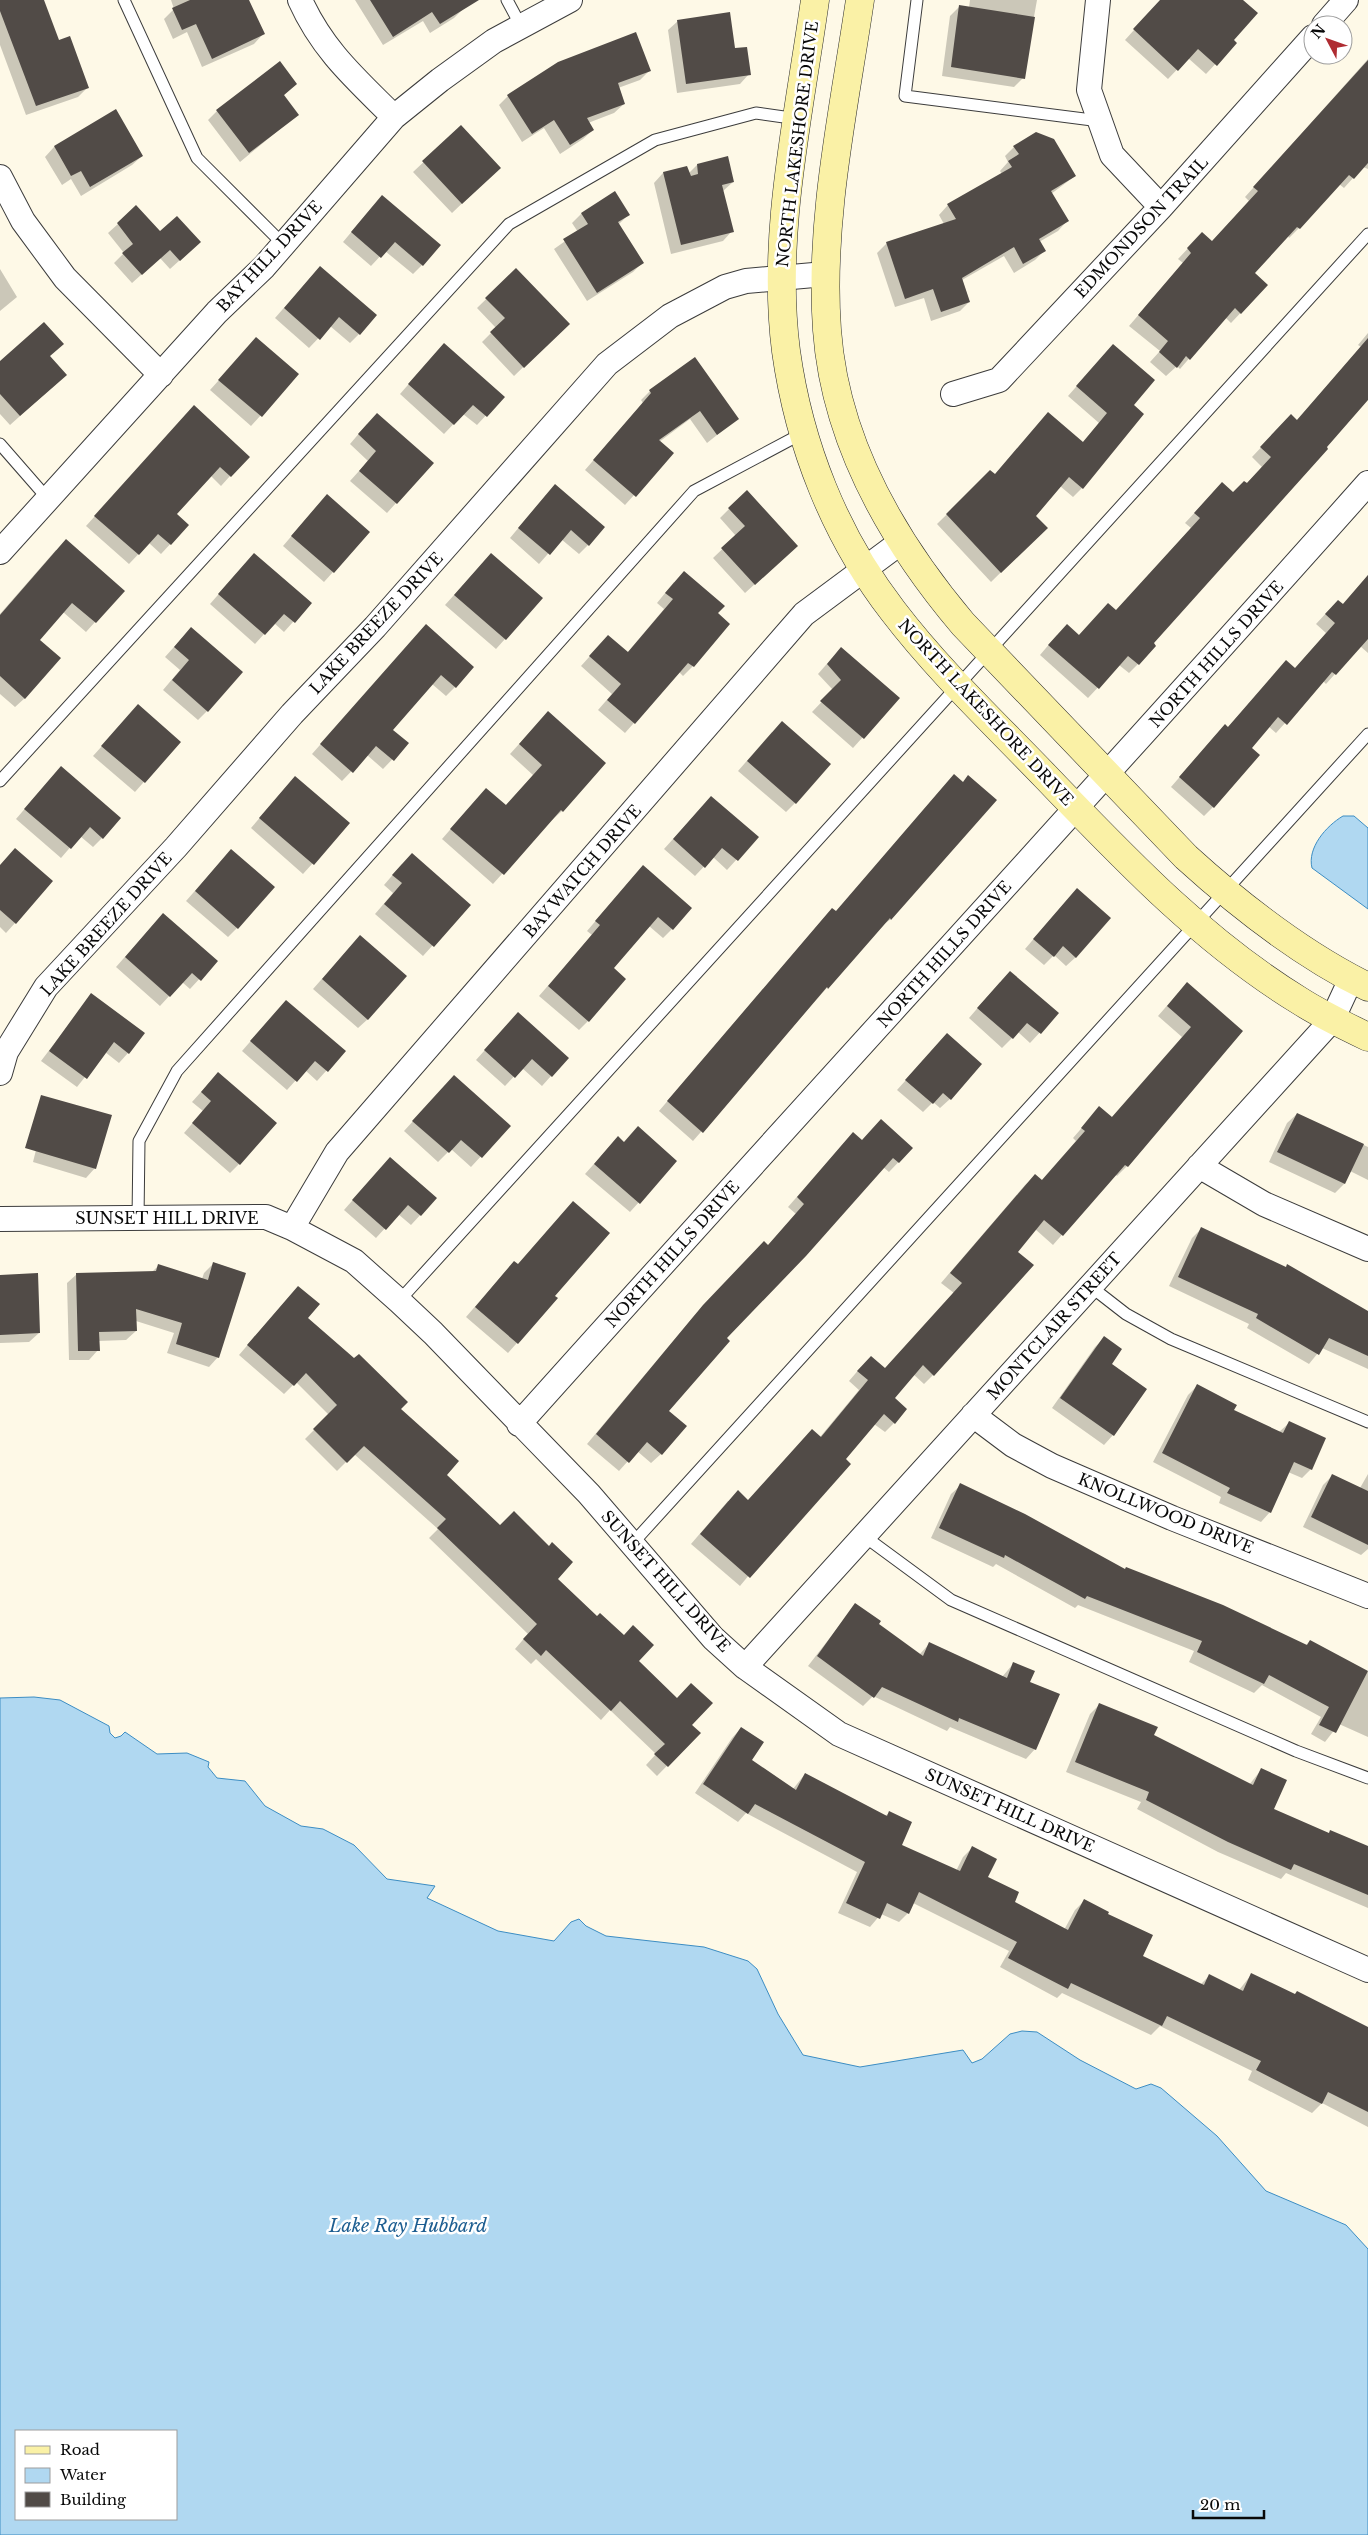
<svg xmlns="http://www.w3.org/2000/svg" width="1368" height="2535" viewBox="0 0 1368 2535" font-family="'Libre Baskerville',serif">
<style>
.water{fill:#b0d8f1;stroke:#3c8dc3;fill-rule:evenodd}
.shadow{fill:#0003}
.building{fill:#514b47}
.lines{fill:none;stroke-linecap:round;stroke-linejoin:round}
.lane-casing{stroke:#3c3c3c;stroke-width:13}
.street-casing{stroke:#3c3c3c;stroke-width:26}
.secondary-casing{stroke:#2b2b2b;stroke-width:29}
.lane{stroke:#fff;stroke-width:11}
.street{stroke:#fff;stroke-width:24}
.secondary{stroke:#faf1a6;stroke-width:28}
.labels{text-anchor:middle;stroke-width:5;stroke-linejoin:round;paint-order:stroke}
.street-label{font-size:16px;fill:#090909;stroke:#fff}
.water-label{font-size:18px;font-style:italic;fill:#1d5e91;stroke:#fff}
</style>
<rect width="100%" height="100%" fill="#fef9e7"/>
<path class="water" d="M1343,816H1354L1368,828V909L1312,868C1307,848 1326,826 1343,816Z
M34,1697L60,1700L109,1726L110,1733L115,1738L121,1736L125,1732L157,1754L187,1753L209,1762L208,1767L217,1778L245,1781L265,1806L301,1826L323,1829L354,1845L387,1879L435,1886L427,1898L498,1931L554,1941L571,1922L579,1919L586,1926L606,1936L704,1947L748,1961L757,1969L778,2014L803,2055L860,2067L963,2050L972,2063L982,2059L1010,2034L1022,2031L1037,2032L1080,2060L1136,2089L1151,2084L1161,2088L1217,2136L1266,2191L1346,2225L1368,2249V2535H0V1698ZM16,2431H176V2519H16Z"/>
<path class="shadow" d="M0,0H43L58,41L87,88L78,97L26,115L0,45Z
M171,0H248L263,34L254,44L202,67L187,32L173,39L164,19L174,9Z
M355,0H458L463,9L454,18L430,33L423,21L383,45Z
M970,0H1037L1023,78L1014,87L942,76L950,16L960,6L969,8Z
M1161,0H1241L1232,40L1235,43L1206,74L1188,58L1168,79L1125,40Z
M678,21L734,50L749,74L740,84L677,93L668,30Z
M1368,59V169L1363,167L1344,188L1339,184L1299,228L1289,238L1288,236L1253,273L1267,285L1231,323L1225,317L1180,369L1177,366L1166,376L1150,362L1160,351L1129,326L1183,263L1178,259L1193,243L1212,242L1249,201L1245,197Z
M650,70L640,80L618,88L624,104L614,113L588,123L593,130L583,139L560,154L544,128L522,142L499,105L508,96Z
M296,84L283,96L297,115L240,162L208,120L217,111Z
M116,111L142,156L132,165L81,196L71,179L62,185L45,157L54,147Z
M461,127L490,177L452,213L413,172Z
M1014,147L1075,176L1051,194L1067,221L1058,231L1039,242L1044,251L1035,260L1014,273L1004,256L962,280L969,302L960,311L931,321L924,298L895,307L877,253L887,243L944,224L939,215L948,205L1002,174L1000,171L1008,162L1005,156Z
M697,165L733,182L723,191L732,231L723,241L671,254L654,183L663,173H689Z
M614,193L628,215L618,225L642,263L633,272L587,301L554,249L578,232L572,223L581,214Z
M373,206L422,265L413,274L385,251L371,266L343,242Z
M118,224L160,233L190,251L170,269L160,258L132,283L114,263L124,253L108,233Z
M0,269L17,297L0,311Z
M516,270L568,324L514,376L482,342L496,328L477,308Z
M311,277L359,334L350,343L330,326L309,348L275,318Z
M1368,333V398L1152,644L1138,664L1129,673L1119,665L1088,698L1040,655L1057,635L1078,636L1108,604L1116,611L1191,528L1185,523L1213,493L1233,494L1246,484L1262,467L1252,457L1282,425L1296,421L1361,347L1358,345Z
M256,339L297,375L251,426L210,390Z
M1113,345L1132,405L1082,488L1073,497L1060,486L1034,516L1046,528L991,582L937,524L990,472L994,475L1082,443L1099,423L1068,396Z
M435,354L503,397L477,425L463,414L444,434L400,394Z
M49,357L56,384L10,425L0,414V363Z
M650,391L737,419L707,443L690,419L659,442L672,453L625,505L585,470L643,403L641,400Z
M185,416L230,476L221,486L211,476L176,514L188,525L161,554L149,543L129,564L86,526Z
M367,424L432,463L387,513L350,481L368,461L350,444Z
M546,495L588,545L579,554L561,539L539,564L510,538Z
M318,505L333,572L324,582L283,546Z
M729,509L787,555L745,593L713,558L736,536L720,518Z
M56,550L123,591L86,632L63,612L38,640L25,698L15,707L0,694V614Z
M491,554L505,639L496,649L445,605Z
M245,564L310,603L284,632L274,623L255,644L210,604Z
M1368,575V653L1360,646L1326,684L1323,681L1276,733L1268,726L1250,748L1213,807L1204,816L1171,787L1216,735L1227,728L1286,662L1295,669L1326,633L1316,624L1328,611L1342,605Z
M674,582L729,624L693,666L683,676L679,672L625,733L598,710L612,694L581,666L599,646L627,653L664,609L657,603Z
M426,625L455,687L446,696L432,684L391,730L407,744L383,769L367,755L342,781L312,754Z
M182,638L207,711L198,720L163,690L180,670L165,657Z
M832,658L898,698L853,748L812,712L833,690L818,674Z
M138,706L179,742L135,792L93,756Z
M539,722L562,811L552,820L551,819L493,884L442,839L477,799L505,806L533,775L510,754Z
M772,732L795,803L786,812L738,771Z
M52,777L102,838L93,847L80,836L61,858L16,819Z
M945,785L891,919L880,927L693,1141L659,1111L823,919L832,910L835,913Z
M286,787L349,823L303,874L251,828Z
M711,797L757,837L727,870L713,857L695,876L664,849Z
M222,860L237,928L228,937L186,901Z
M402,864L469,905L423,956L375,914L393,893L384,885Z
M0,866L15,923L6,933L0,927Z
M634,876L672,929L663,938L649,926L612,968L588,1021L579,1030L539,996L592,935L587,931Z
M1068,899L1076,957L1066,966L1054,955L1044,965L1025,949Z
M154,924L216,961L190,989L182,982L160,1006L116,967Z
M351,946L368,1019L358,1028L313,989Z
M1000,982L1057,1014L1030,1043L1018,1032L1002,1048L969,1018Z
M1178,993L1242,1031L1127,1166L1117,1176L1115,1174L1053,1245L1035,1229L1016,1252L933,1375L924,1384L913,1374L893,1398L894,1423L885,1432L874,1424L740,1586L691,1544L728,1501H748L820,1437L859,1390L849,1381L861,1367L885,1369L954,1293L941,1283L1025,1185L1035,1176L1041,1181L1076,1141L1073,1138L1099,1108L1111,1118L1182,1037L1158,1016Z
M91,995L128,1053L119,1063L105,1052L77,1087L41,1061Z
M277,1011L344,1051L317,1081L305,1070L287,1090L242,1051Z
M509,1023L551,1076L542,1086L522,1068L505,1086L476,1060Z
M947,1034L950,1099L940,1108L933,1102L923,1112L897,1090Z
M218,1073L239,1164L230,1173L184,1133L203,1111L192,1102Z
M445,1086L509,1126L471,1167L451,1149L438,1162L404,1131Z
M46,1110L95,1168L86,1178L33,1162Z
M1297,1114L1368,1147V1180L1350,1171L1344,1184L1335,1193L1269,1162L1287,1123Z
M861,1141L912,1148L889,1172L883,1167L726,1338L668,1411L685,1426L661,1454L651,1463L637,1451L619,1471L587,1444L694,1316L768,1246L796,1214L788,1207L844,1143Z
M624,1143L676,1161L630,1212L585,1174L609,1147Z
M381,1168L436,1198L411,1225L398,1214L376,1238L344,1210Z
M1201,1229L1368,1313V1369L1322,1348L1309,1364L1247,1328L1249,1324L1169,1286L1192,1238Z
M213,1264L218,1357L209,1367L167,1353L174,1333L136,1321V1331L126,1340L98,1341V1350L89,1360H69L67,1283L77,1274L152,1272L158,1266L202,1279L204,1273Z
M505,1272L556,1299L508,1353L466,1317Z
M0,1276L39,1333L29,1342L0,1343Z
M289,1297L306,1318L399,1409L446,1475L556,1579L637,1661L699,1733L657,1776L646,1765L656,1754L610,1710L601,1720L536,1659L531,1664L515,1649L528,1634L429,1538L438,1529L354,1454L337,1471L305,1439L329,1415L296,1382L284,1394L239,1355Z
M1104,1338L1110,1364L1146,1389L1113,1435L1104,1445L1052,1408L1095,1347Z
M1197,1386L1232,1411L1279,1432L1289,1423L1311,1469L1302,1478L1288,1472L1270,1512L1261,1522L1219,1503L1221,1497L1153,1462L1188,1395Z
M1368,1474V1549L1361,1555L1303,1527L1323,1485L1333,1475L1360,1488Z
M961,1485L1124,1570L1305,1646L1310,1641L1368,1672V1737L1339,1724L1325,1742L1311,1734L1321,1717L1262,1685L1254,1693L1189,1662L1194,1651L1078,1605L1075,1608L996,1564L993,1567L931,1538L951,1494Z
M856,1604L877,1624L919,1655L929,1644L1002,1677L1013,1664L1029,1683L1035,1749L1026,1759L950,1727L947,1731L873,1696L863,1706L808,1666Z
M1100,1704L1152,1736L1249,1785L1261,1770L1273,1810L1328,1834L1368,1848V1908L1286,1873L1281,1879L1218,1852L1137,1809L1141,1802L1066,1772L1090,1714Z
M741,1728L750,1761L793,1789L805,1774L885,1816L889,1813L900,1846L956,1871L963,1857L972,1848L986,1877L1013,1902L1064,1930L1075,1910L1085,1900L1107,1914L1141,1957L1200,1985L1209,1976L1239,1990L1251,1975L1368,2029V2127L1322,2103L1312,2113L1248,2080L1252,2071L1160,2026L1151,2035L1062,1993L1057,1998L1000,1967L1009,1951L913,1903L908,1913L899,1922L881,1914L870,1927L838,1913L857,1872L746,1813L738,1822L695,1793L732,1738Z"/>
<path class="building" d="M0,0H44L59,40L70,36L89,88L36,106L0,11Z
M190,0H249L265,34L212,59L196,24L182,30L172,8Z
M370,0H479L440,24L432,12L393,37Z
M1160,0H1243L1258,13L1234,40L1237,43L1217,66L1198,49L1178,71L1133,29Z
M959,5L1035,17L1025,79L951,67Z
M730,12L735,48L747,47L751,75L686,84L677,20Z
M636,32L651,71L618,83L625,104L587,118L594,130L570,145L554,120L532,134L507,95L558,62Z
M1368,60V163L1354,179L1349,175L1300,229L1297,227L1255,273L1268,285L1241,314L1235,308L1190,360L1186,356L1177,368L1159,352L1168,341L1138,315L1191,253L1187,248L1202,232L1212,241L1258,191L1253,187Z
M280,61L297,84L284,95L299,115L249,153L216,110Z
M116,109L143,156L90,187L81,171L71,176L54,146Z
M461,125L501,168L462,204L422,161Z
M1036,132L1054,139L1076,176L1051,191L1069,221L1039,239L1046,251L1023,264L1014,247L962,278L970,302L941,312L933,289L905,299L886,242L956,219L947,204L1012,167L1008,161L1019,154L1013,146Z
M728,156L734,182L722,185L734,232L681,245L663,172L687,166L691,176L698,174L697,164Z
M615,191L630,215L618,222L644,263L597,293L563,239L588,224L581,213Z
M382,195L441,245L423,266L395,242L381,258L351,232Z
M136,205L160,231L177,216L201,242L180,261L170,250L142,275L122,253L133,244L117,223Z
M320,266L377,315L360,335L339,317L320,340L284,308Z
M516,268L570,324L524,368L490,332L505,318L485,298Z
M44,322L64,344L50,356L67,375L20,416L0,394V361Z
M256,337L299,374L262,417L218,380Z
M1368,338V400L1327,447L1328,449L1154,643L1156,646L1139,665L1128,656L1099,689L1048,645L1067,624L1079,635L1108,603L1116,610L1200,518L1194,513L1222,482L1233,492L1244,481L1247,483L1271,457L1260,447L1291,414L1297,420Z
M444,343L505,397L487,417L473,405L454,425L408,384Z
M1113,344L1155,380L1134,405L1144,414L1083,489L1069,477L1036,516L1048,528L1001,573L946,514L990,470L995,474L1048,412L1083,442L1107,413L1076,386Z
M695,357L739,419L717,435L700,411L659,440L674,453L636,497L593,460L651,393L649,390Z
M194,405L250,457L231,477L220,467L177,514L189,525L171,545L158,534L139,555L94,516Z
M377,413L434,463L397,504L359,471L376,451L358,434Z
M555,484L605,527L589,546L571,530L550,555L518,528Z
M747,490L798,546L755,585L721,548L745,526L728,508Z
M327,494L370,532L334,573L291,536Z
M66,539L125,591L96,623L72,603L40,640L61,658L25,699L0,676V615Z
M254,553L312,603L295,623L284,614L265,635L218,594Z
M491,553L543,598L506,640L454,595Z
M684,571L725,606L718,613L730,624L694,667L688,663L635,724L607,700L621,684L589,656L608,635L628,652L673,599L665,593Z
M1368,575V639L1336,675L1332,672L1287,725L1278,717L1252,748L1260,755L1214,808L1179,777L1225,724L1228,727L1286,660L1295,668L1335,623L1325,614L1338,600L1343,604Z
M426,624L474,667L456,688L441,675L393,730L409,743L394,761L376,746L353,773L320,744Z
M191,627L243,672L208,712L172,680L189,660L174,647Z
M841,647L900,698L864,739L820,701L841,680L827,664Z
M138,704L181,742L145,783L101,746Z
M548,711L606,763L563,812L561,810L504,875L450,829L486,788L506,805L542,765L519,744Z
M782,721L831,764L796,804L747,761Z
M61,766L121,818L103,839L90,827L71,849L24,809Z
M954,774L963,782L968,775L997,800L891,920L890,918L828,989L827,987L703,1133L667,1101L832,908L836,911Z
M295,776L350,823L314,865L259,818Z
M711,796L759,837L738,861L722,848L705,868L673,839Z
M15,848L53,881L16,924L0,910V865Z
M231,849L275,887L238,929L195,891Z
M412,853L471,905L434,947L384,904L402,883L392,875Z
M643,865L692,908L673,930L658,917L614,968L626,979L589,1022L548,986L600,925L595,921Z
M1077,888L1111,918L1076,958L1063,946L1054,957L1033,939Z
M163,913L218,961L201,981L192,973L170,997L125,957Z
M360,935L407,976L368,1020L322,979Z
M1010,971L1059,1013L1041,1034L1027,1023L1013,1039L977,1008Z
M1187,982L1243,1031L1128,1167L1125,1165L1063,1236L1044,1220L1018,1252L1034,1265L934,1376L923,1365L895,1398L907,1409L895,1424L884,1414L846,1459L851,1464L750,1578L700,1534L738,1490L748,1500L812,1429L821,1437L868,1380L857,1371L871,1356L885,1368L962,1283L950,1273L1035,1174L1042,1180L1085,1131L1081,1128L1099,1106L1112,1117L1191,1027L1167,1006Z
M91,993L145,1033L129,1054L114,1042L87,1079L49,1051Z
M286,1000L346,1051L328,1072L315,1061L297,1082L250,1041Z
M518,1012L569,1058L552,1077L532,1059L515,1078L484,1050Z
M947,1033L982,1064L951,1100L943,1093L933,1104L905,1080Z
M218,1072L277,1123L240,1165L192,1123L211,1101L201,1092Z
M454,1075L511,1126L482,1158L461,1140L449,1153L412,1121Z
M41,1095L112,1115L96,1169L25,1148Z
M1297,1113L1364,1144L1345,1184L1277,1152Z
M881,1119L913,1148L899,1163L893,1158L806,1256L727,1338L730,1341L669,1411L687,1426L662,1455L647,1442L629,1463L596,1434L703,1305L764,1241L768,1245L804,1204L797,1197L853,1132L862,1140Z
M638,1126L677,1161L640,1204L594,1164L618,1136L624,1142Z
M390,1157L437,1198L421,1216L408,1205L386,1230L352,1200Z
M573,1201L610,1233L555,1296L558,1298L518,1344L475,1307L514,1261L518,1264Z
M1201,1227L1286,1267L1287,1264L1368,1311V1356L1329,1338L1319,1355L1256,1318L1258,1314L1178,1277Z
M213,1262L246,1273L219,1358L176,1344L182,1323L136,1309L137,1331L99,1332L100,1351H78L76,1273L156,1271L158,1264L208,1280Z
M38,1273L40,1333L0,1335V1275Z
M298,1286L320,1304L308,1318L354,1358L359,1354L408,1402L401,1409L459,1461L447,1475L500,1525L514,1511L549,1546L552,1542L573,1562L558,1579L597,1616L600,1613L624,1635L633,1625L654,1645L639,1661L677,1698L691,1683L713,1703L692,1725L701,1733L668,1767L654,1754L665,1744L620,1701L611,1711L546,1650L541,1656L523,1639L537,1624L437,1528L446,1519L364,1446L347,1463L313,1429L337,1405L306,1373L294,1386L247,1345Z
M1104,1336L1122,1349L1112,1364L1147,1389L1114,1436L1060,1398Z
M1197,1384L1237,1405L1234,1410L1283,1433L1289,1421L1326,1438L1312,1470L1294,1462L1271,1513L1227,1493L1230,1488L1162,1453Z
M1332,1474L1368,1491V1545L1311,1517Z
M960,1483L1025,1514L1125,1569L1126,1567L1223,1605L1307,1645L1310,1640L1368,1671L1336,1733L1319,1725L1329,1707L1269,1675L1264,1684L1197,1652L1202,1641L1087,1596L1085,1599L1005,1555L1004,1558L939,1528Z
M855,1603L881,1621L879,1624L923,1656L929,1642L1007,1678L1013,1662L1035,1671L1030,1682L1060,1694L1036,1750L959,1718L958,1722L882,1687L874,1698L817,1656Z
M1099,1703L1158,1727L1154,1735L1253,1785L1261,1768L1287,1780L1274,1809L1329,1833L1330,1830L1368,1846V1895L1294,1864L1291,1870L1228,1842L1146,1800L1149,1792L1075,1762Z
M741,1727L764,1742L752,1760L796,1790L805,1773L887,1816L889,1811L912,1822L902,1845L960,1871L972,1846L997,1859L988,1877L1019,1892L1015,1902L1068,1930L1084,1899L1109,1912L1108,1914L1153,1935L1143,1956L1204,1985L1209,1974L1243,1991L1251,1973L1295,1994L1297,1991L1368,2027V2112L1328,2092L1322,2104L1256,2070L1261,2061L1167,2016L1162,2026L1071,1983L1068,1989L1008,1958L1017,1942L919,1892L909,1914L887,1903L880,1919L846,1903L865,1862L755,1804L748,1814L703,1784Z"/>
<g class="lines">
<defs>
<path id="lane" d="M124,0L197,158L283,244
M507,0L521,26
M917,0L905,96L1100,121
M0,444L48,499
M0,781L509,224L655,140L756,113L798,119
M138,1219L139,1141L177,1071L694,491L803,433
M1090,1286L1126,1314L1171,1339L1368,1422
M399,1301L1368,234
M864,1536L951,1600L1296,1751L1368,1778
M632,1544L1368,734"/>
<path id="street" d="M300,0C323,51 356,79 394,117
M1098,0L1089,90L1112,155L1161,207
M1324,25L1346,0
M0,177L23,221L65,278L161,375
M953,394L999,380L1161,207L1313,37
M0,552L217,312L264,267L394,117L440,80L494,41L570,0
M0,1073L6,1052L46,987L176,847L292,714L375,627L607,364L670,316L725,287L746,281L825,274
M1199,1166L1264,1204L1368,1249
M0,1219L266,1217L292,1228L354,1261L399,1301L433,1333L589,1494L713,1638L745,1667L839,1734L1368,1970
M292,1228L337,1152L804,614L901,542
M973,1415L1013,1445L1052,1466L1172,1518L1368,1596
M519,1424C801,1109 1087,799 1368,483
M745,1667L1332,1020L1351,979"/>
<path id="secondary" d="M815,0C799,115 771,236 786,351C799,445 835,536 893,611C938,670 993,722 1045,776C1124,858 1202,941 1300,1001C1322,1015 1345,1026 1368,1037
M860,0C844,109 819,220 827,330C835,442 892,540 963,624L1186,857C1241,907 1301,954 1368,987"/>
</defs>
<use href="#lane" class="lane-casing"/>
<use href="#street" class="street-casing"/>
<use href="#secondary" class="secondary-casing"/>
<use href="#lane" class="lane"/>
<use href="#street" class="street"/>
<use href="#secondary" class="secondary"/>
</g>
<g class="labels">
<g class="street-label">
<text transform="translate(797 144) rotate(-83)" y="6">NORTH LAKESHORE DRIVE</text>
<text transform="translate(1141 227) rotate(-47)" y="6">EDMONDSON TRAIL</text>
<text transform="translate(269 256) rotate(-47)" y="6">BAY HILL DRIVE</text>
<text transform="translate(376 623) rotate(-47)" y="6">LAKE BREEZE DRIVE</text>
<text transform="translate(1216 654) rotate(-48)" y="6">NORTH HILLS DRIVE</text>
<text transform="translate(986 712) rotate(47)" y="6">NORTH LAKESHORE DRIVE</text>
<text transform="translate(582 871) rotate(-49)" y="6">BAY WATCH DRIVE</text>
<text transform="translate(106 924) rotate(-48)" y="6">LAKE BREEZE DRIVE</text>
<text transform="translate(944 954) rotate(-48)" y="6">NORTH HILLS DRIVE</text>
<text x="167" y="1224">SUNSET HILL DRIVE</text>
<text transform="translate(672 1254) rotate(-48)" y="6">NORTH HILLS DRIVE</text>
<text transform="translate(1054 1326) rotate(-48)" y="6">MONTCLAIR STREET</text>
<text transform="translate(1166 1513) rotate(22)" y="6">KNOLLWOOD DRIVE</text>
<text transform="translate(666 1581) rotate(48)" y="6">SUNSET HILL DRIVE</text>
<text transform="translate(1010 1810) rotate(24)" y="6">SUNSET HILL DRIVE</text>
</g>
<g class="water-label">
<text x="408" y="2232">Lake Ray Hubbard</text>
</g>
</g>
<rect x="15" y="2430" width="162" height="90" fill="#ffffff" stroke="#9d9d9d"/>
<rect x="25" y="2446" width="25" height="8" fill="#faf1a6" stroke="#9d9d9d"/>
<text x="60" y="2455" font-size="15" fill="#090909">Road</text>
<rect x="25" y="2468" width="25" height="15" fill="#b0d8f1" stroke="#9d9d9d"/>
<text x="60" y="2480" font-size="15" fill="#090909">Water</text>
<rect x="25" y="2492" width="25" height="15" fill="#514b47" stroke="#9d9d9d"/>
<text x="60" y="2505" font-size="15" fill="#090909">Building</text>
<g transform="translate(1328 40) rotate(311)"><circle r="24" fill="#ffffff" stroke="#9d9d9d"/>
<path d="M0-4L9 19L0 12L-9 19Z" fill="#af2c32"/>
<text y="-8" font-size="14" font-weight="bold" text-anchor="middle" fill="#090909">N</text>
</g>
<path d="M1193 2510v8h71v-8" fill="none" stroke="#090909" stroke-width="2.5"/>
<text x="1200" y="2510" font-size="15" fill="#090909" stroke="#ffffff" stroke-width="4" paint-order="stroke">20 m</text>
</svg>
